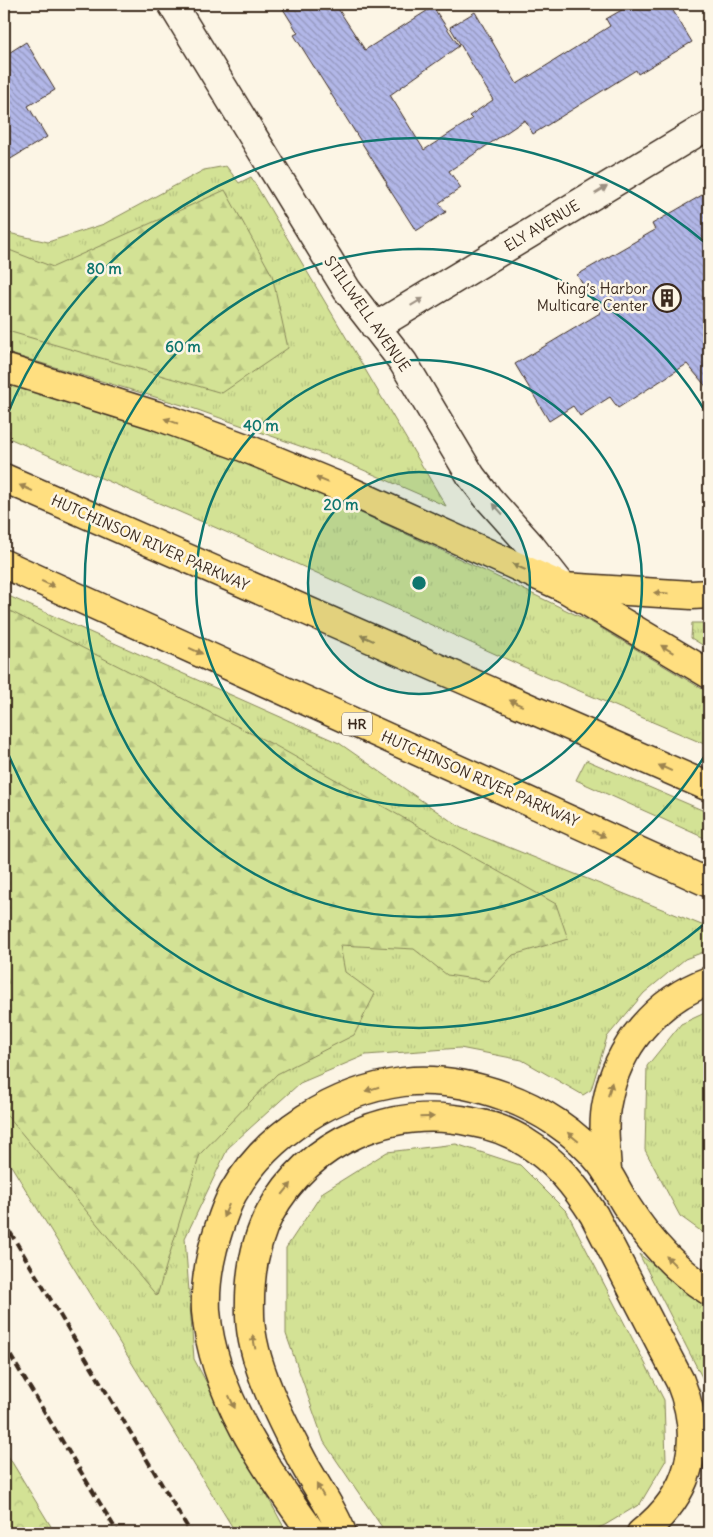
<svg xmlns="http://www.w3.org/2000/svg" width="713" height="1537" viewBox="0 0 713 1537" font-family="Delius,sans-serif">
<style>
.grass{fill:url(#grass-tufts);stroke:#87865a}
.forest{fill:url(#forest-firs);stroke:#87865a}
.park{fill:url(#park-crowns);stroke:#87865a}
.building{fill:url(#building-back-hatch);stroke:#3b2a1e}
.lines{fill:none;stroke-linecap:round;stroke-linejoin:round}
.minor-casing{stroke:#3b2a1e;stroke-width:31}
.primary-casing{stroke:#3b2a1e;stroke-width:31}
.motorway-casing{stroke:#3b2a1e;stroke-width:31}
.minor{stroke:#fcf5e5;stroke-width:28}
.primary{stroke:#ffdf80;stroke-width:28}
.motorway{stroke:#ffdf80;stroke-width:28}
.rail{stroke:#3b2a1e;stroke-width:4;stroke-dasharray:8 4;stroke-linecap:butt}
.oneway{fill:#9c9082}
.oneway2{fill:#9d844f}
.ring{fill:none;stroke:#0f766e;stroke-width:2.5}
.labels{text-anchor:middle;stroke-width:5;stroke-linejoin:round;paint-order:stroke}
.shield{fill:#fcf5e5;stroke:#75675a;stroke-width:1}
.shield-label{font-size:14px;font-weight:bold;fill:#3b2a1e}
.street-label{font-size:15px;fill:#3b2a1e;stroke:#fcf5e5}
.poi-label{font-size:15px;fill:#3b2a1e;stroke:#fcf5e5;text-anchor:end}
.centre{fill:#0f766e;stroke:#fcf5e5;stroke-width:2.5}
.ring-label{font-size:15px;text-anchor:middle;font-weight:bold;fill:#0f766e;stroke:#fcf5e5;stroke-width:5;stroke-linejoin:round;paint-order:stroke}
</style>
<defs>
<pattern id="grass-tufts" width="24" height="20" patternUnits="userSpaceOnUse" patternTransform="scale(1.25)"><rect width="24" height="20" fill="#d3e295"/><path d="M3 7l-1-3M5 7V3M7 7l1-3M15 17l-1-3M17 17v-4M19 17l1-3" fill="none" stroke="#b6c280"/></pattern>
<pattern id="forest-firs" width="22" height="20" patternUnits="userSpaceOnUse" patternTransform="scale(1.25)"><rect width="22" height="20" fill="#d3e295"/><path d="M5 1l3.5 6h-7zM16 11l3.5 6h-7z" fill="#b6c280"/></pattern>
<pattern id="park-crowns" width="20" height="18" patternUnits="userSpaceOnUse" patternTransform="scale(1.25)"><rect width="20" height="18" fill="#d3e295"/><path d="M2 6a3 3 0 1 1 6 0M12 15a3 3 0 1 1 6 0" fill="none" stroke="#b6c280"/></pattern>
<pattern id="building-back-hatch" width="6" height="6" patternUnits="userSpaceOnUse" patternTransform="scale(1.25)"><rect width="6" height="6" fill="#b2b7e8"/><path d="M-1 5l2 2M0 0l6 6M5-1l2 2" fill="none" stroke="#9295bb"/></pattern>
</defs>
<rect width="100%" height="100%" fill="#fcf5e5"/>
<filter id="ink" filterUnits="userSpaceOnUse"><feTurbulence type="fractalNoise" baseFrequency=".02" numOctaves="2"/><feDisplacementMap in="SourceGraphic" scale="10" xChannelSelector="R" yChannelSelector="G"/><feConvolveMatrix kernelMatrix="1 2 1 2 8 2 1 2 1" color-interpolation-filters="sRGB"/></filter>
<g filter="url(#ink)">
<path class="grass" d="M226,166L239,183L251,177L446,506L345,462L192,408L4,352V232L48,242L104,224L204,170Z
M4,380L240,457L441,550L591,622L709,693V746L535,672L242,539L4,436Z
M4,594L339,743L461,828L709,928V950L685,959L644,993L607,1037L591,1090L583,1095L522,1060L460,1048L366,1055L300,1083L228,1148L185,1238L194,1359L287,1533H236L4,1154Z
M692,623H709V649L691,638Z
M586,760L709,813V840L576,780Z
M709,1011V1237L680,1216L645,1150L647,1066L681,1024Z
M456,1144L520,1165L567,1212L664,1400L666,1460L640,1504L605,1525L587,1533H386L324,1442L286,1334V1248L323,1192L387,1152Z
M639,1254L709,1308V1401L707,1387Z"/>
<path class="forest" d="M225,190L272,275L288,348L222,393L4,330V248L53,267Z
M4,608L276,746L556,904L568,939L513,955L488,981L447,975L414,949L340,945L345,972L375,994L354,1035L277,1074L200,1154L157,1296L4,1112Z"/>
<path class="park" d="M4,1449L55,1533H4Z"/>
<path class="building" d="M280,4H335L365,50L433,7L459,46L390,95L424,150L472,119L469,116L493,100L450,27L475,12L517,84L610,26L606,19L632,4H669L692,42L638,74L636,70L533,134L525,120L449,171L461,188L439,203L446,212L416,231L386,184L387,183L294,35L298,33Z
M26,42L55,90L28,106L47,137L4,163V56Z
M709,191V390L687,364L618,408L610,397L580,416L573,406L549,421L515,364L600,313L577,275L655,230L652,224Z"/>
<g class="lines">
<defs>
<path id="minor" d="M172,4L347,290L403,362L471,476L488,498L530,545L563,587
M375,327L709,125"/>
<path id="primary" d="M563,587L692,595L709,594"/>
<path id="motorway" d="M4,368L155,415L243,447L345,489L563,587L709,674
M4,478L709,787
M4,564L709,883
M607,1172C606,1149 602,1125 607,1102C617,1047 656,1000 709,981
M312,1533C265,1467 213,1394 206,1311C205,1290 208,1268 213,1248C218,1230 224,1210 233,1193C267,1133 335,1091 403,1082C437,1078 473,1085 504,1096C540,1109 576,1132 600,1162C611,1176 618,1193 628,1208C649,1241 676,1270 709,1291
M342,1533C332,1507 315,1485 302,1460C281,1420 251,1362 250,1316C249,1281 253,1244 270,1213C310,1140 392,1105 472,1122C490,1125 510,1132 525,1142C555,1160 576,1187 594,1215L680,1381C704,1440 692,1494 641,1533"/>
</defs>
<use href="#minor" class="minor-casing"/>
<use href="#primary" class="primary-casing"/>
<use href="#motorway" class="motorway-casing"/>
<use href="#minor" class="minor"/>
<use href="#primary" class="primary"/>
<use href="#motorway" class="motorway"/>
<path class="rail" d="M4,1222L191,1533
M4,1345L118,1533"/>
</g>
<defs><path id="oneway-solid" d="M-6-.8H1V-3.2L6.5 0L1 3.2V.8H-6Z" transform="scale(1.25)"/></defs>
<g class="oneway">
<use href="#oneway-solid" transform="translate(601 190) rotate(-31)"/>
<use href="#oneway-solid" transform="translate(417 302) rotate(-31)"/>
<use href="#oneway-solid" transform="translate(498 509) rotate(-132)"/>
</g>
<g class="oneway2">
<use href="#oneway-solid" transform="translate(171 421) rotate(-160)"/>
<use href="#oneway-solid" transform="translate(322 480) rotate(-158)"/>
<use href="#oneway-solid" transform="translate(26 488) rotate(-156)"/>
<use href="#oneway-solid" transform="translate(519 567) rotate(-155)"/>
<use href="#oneway-solid" transform="translate(48 584) rotate(24)"/>
<use href="#oneway-solid" transform="translate(661 593) rotate(-176)"/>
<use href="#oneway-solid" transform="translate(367 638) rotate(-156)"/>
<use href="#oneway-solid" transform="translate(667 649) rotate(-149)"/>
<use href="#oneway-solid" transform="translate(196 651) rotate(24)"/>
<use href="#oneway-solid" transform="translate(516 703) rotate(-156)"/>
<use href="#oneway-solid" transform="translate(665 768) rotate(-156)"/>
<use href="#oneway-solid" transform="translate(599 834) rotate(24)"/>
<use href="#oneway-solid" transform="translate(372 1089) rotate(163)"/>
<use href="#oneway-solid" transform="translate(610 1089) rotate(-75)"/>
<use href="#oneway-solid" transform="translate(427 1117) rotate(-2)"/>
<use href="#oneway-solid" transform="translate(573 1137) rotate(-140)"/>
<use href="#oneway-solid" transform="translate(287 1189) rotate(-51)"/>
<use href="#oneway-solid" transform="translate(226 1211) rotate(114)"/>
<use href="#oneway-solid" transform="translate(671 1261) rotate(-135)"/>
<use href="#oneway-solid" transform="translate(254 1342) rotate(-101)"/>
<use href="#oneway-solid" transform="translate(232 1402) rotate(65)"/>
<use href="#oneway-solid" transform="translate(320 1490) rotate(-120)"/>
</g>
</g>
<circle cx="419" cy="583" r="111" fill="#0f766e" fill-opacity=".12"/>
<g class="ring">
<circle cx="419" cy="583" r="111"/>
<circle cx="419" cy="583" r="223"/>
<path d="M708 750A334 334 0 1 1 708 416"/>
<path d="M708 921A445 445 0 0 1 5 746M5 420A445 445 0 0 1 708 245"/>
</g>
<defs>
<symbol id="building-ring" viewBox="-11 -11 22 22"><circle r="9.5" fill="#fcf5e5" stroke="#3b2a1e" stroke-width="1.5"/><path d="M-4-6H4V6H1V3H-1V6H-4ZM-2.5-4.3h1.7v1.8h-1.7ZM.8-4.3h1.7v1.8H.8ZM-2.5-1h1.7V.8h-1.7ZM.8-1h1.7V.8H.8Z" fill="#3b2a1e"/></symbol>
</defs>
<g fill-rule="evenodd">
<use href="#building-ring" x="651" y="282" width="32" height="32"/>
</g>
<g class="labels">
<rect class="shield" x="342" y="712.5" width="30" height="23" rx="4"/>
<g class="shield-label">
<text x="357" y="729">HR</text>
</g>
<g class="street-label">
<text transform="translate(542 226) rotate(-31)" y="5">ELY AVENUE</text>
<text transform="translate(367 314) rotate(55)" y="5">STILLWELL AVENUE</text>
<text transform="translate(150 543) rotate(24)" y="5">HUTCHINSON RIVER PARKWAY</text>
<text transform="translate(480 779) rotate(24)" y="5">HUTCHINSON RIVER PARKWAY</text>
</g>
<g class="poi-label">
<text x="648" y="294">King’s Harbor<tspan x="648" dy="17">Multicare Center</tspan></text>
</g>
</g>
<circle cx="419" cy="583" r="8" class="centre"/>
<g class="ring-label">
<text x="104" y="274">80 m</text>
<text x="183" y="352">60 m</text>
<text x="261" y="431">40 m</text>
<text x="341" y="510">20 m</text>
</g>
<rect width="713" height="1537" fill="none" stroke="#fcf5e5" stroke-width="20"/>
<rect x="10" y="10" width="693" height="1517" fill="none" stroke="#3b2a1e" stroke-width="2" filter="url(#ink)"/>
</svg>
